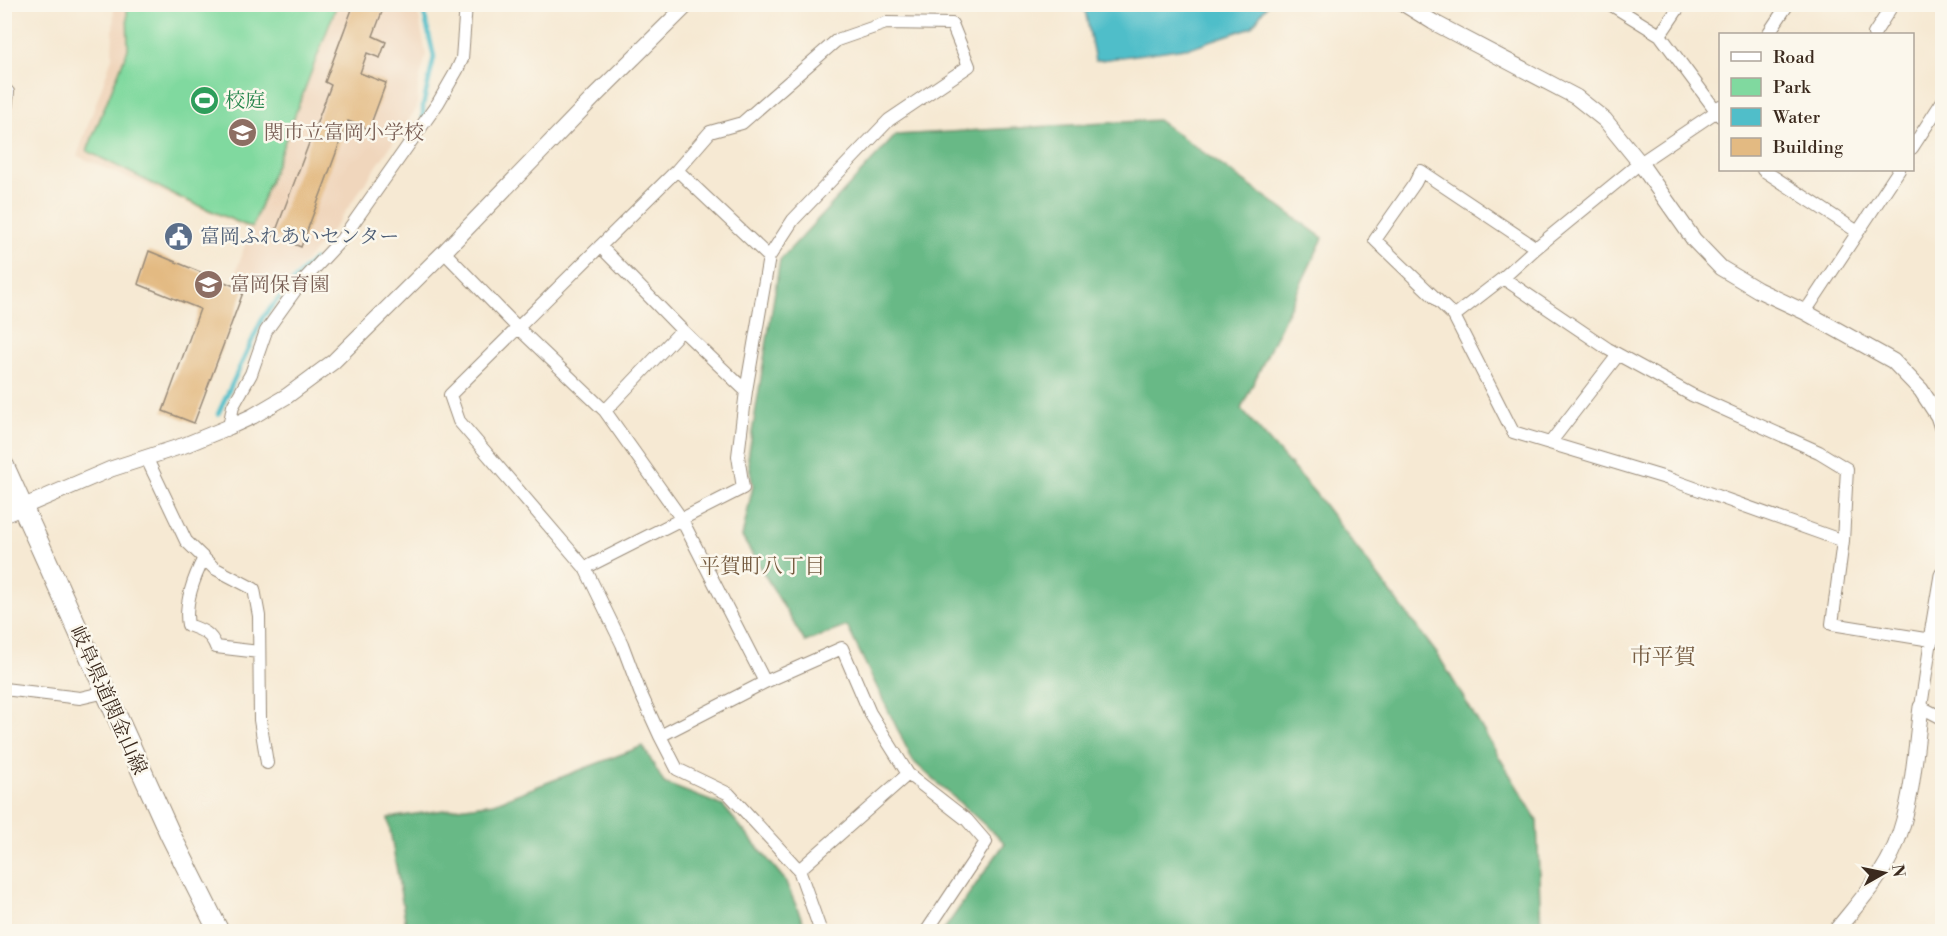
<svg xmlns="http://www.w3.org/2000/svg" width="1947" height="936" viewBox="0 0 1947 936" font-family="'Libre Bodoni','Noto Serif JP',serif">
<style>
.built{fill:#f0d6bc}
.green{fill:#80d99f;stroke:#5e825e;stroke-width:1.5}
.forest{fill:#68b986;stroke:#527252;stroke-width:1.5}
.water{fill:#50bec9;stroke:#467474;stroke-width:1.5}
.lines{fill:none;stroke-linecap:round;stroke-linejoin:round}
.stream{stroke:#50bec9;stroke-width:4.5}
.building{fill:#e3ba82}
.minor-casing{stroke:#988a78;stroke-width:14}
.tertiary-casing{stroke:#988a78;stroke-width:17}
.primary-casing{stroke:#988a78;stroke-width:22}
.minor{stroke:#fff;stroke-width:12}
.tertiary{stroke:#fff;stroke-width:15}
.primary{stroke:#fff;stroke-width:20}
.labels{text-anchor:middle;stroke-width:5;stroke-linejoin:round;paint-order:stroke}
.leisure-label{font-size:20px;fill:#27864d;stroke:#fbf7ec;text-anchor:start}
.education-label{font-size:20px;fill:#785e54;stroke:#fbf7ec;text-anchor:start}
.service-label{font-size:20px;fill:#4e5e75;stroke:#fbf7ec;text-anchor:start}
.street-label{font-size:20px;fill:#3b2a1e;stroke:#fbf7ec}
.neighbourhood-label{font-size:21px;fill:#765c41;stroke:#fbf7ec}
.quarter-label{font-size:22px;fill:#765c41;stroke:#fbf7ec}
</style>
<rect width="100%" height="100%" fill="#fbf7ec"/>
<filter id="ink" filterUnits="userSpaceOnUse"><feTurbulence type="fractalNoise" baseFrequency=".0167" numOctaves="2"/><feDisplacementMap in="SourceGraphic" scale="12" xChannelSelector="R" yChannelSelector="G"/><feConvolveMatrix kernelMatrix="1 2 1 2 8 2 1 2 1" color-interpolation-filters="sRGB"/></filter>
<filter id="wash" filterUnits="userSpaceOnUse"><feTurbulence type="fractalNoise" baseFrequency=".008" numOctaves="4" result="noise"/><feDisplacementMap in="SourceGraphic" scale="24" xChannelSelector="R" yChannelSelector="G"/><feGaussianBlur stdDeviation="1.35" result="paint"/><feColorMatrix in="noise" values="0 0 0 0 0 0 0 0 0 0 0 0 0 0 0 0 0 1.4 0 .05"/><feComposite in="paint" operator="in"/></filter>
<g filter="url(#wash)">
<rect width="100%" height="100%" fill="#f6e9d3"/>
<path class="built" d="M114,5H417L426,55L418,85L417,108L334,228L279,293L234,278L250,230L77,156L112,58Z"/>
<path class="green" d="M331,5L336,7L252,228L181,198L87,151L128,49L127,5Z"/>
<path class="forest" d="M1158,120L1323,238L1241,409L1315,493L1438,655L1537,820L1541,931H943L1005,843L913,761L847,626L805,642L742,537L753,486L748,458L780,260L896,135Z
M643,746L664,783L723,806L785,880L807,931H407L388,818L494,803Z"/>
<path class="water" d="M1084,5V4L1267,5L1252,27L1192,47L1095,61Z"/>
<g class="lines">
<path class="stream" d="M422,4L434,57L423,106V118
M218,414L263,317L300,273L314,260"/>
</g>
<g id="blocks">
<path class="building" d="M354,4H385L373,36L386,42L380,58L367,53L360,73L386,83L369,129L348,121L301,247L274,236L331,85L325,82Z
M149,251L244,290L194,423L163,411L200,309L138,284Z"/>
</g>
</g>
<g filter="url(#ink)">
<use href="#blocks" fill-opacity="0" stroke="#988a78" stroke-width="1.5"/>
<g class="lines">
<defs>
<path id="minor" d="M1610,4L1660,35L1720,116
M1939,4L1942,6
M4,5L5,4
M1768,34L1788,4
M1874,34L1893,4
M1660,35L1681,4
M4,89L8,92L4,126
M1912,148L1942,102
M677,170L769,257
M1763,170L1858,232
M600,246L682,330L746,391
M1536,248L1421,171L1415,183L1375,240L1454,316L1513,432L1669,479L1843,541
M444,252L517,327L605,411L681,518L765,682
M1503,278L1608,349L1692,395L1819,452L1847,469L1843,541L1832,624L1931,640L1921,707L1942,718
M1805,312L1899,170
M1454,316L1503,278L1536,248L1640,163L1717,111L1720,106
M605,411L682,330
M229,427L233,406L251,374L266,331L299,285L342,239L438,103L457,70L462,59L466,4
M1550,443L1618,355
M146,457L186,541L214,568L254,589L259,616L260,720L267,763
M204,558C194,577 184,604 188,625C202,630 211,633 216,647L259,652
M585,568L743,488L738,456L746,391L769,257L793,220L889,120L969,66L952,24L886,23L837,40L742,123L710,132L677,170L450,395L459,421L585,568L622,644L640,692L660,736L677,769L729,794L799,870L821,932
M4,689L80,698L106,692
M660,736L765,682L842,648L870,713L908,774L967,820L986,842L926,932
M799,870L908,774"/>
<path id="tertiary" d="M1404,4L1433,22L1576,97L1605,120L1640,163L1694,240L1721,268L1758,290L1805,312L1893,361L1921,390L1938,416L1942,428
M4,515L111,469L185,445L229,427L253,416L287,396L333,362L444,252L595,96L688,4
M1931,640L1942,575
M1835,932C1857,904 1883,877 1896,844C1913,801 1915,753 1921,707"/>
<path id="primary" d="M4,466L170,834L219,932"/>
</defs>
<use href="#minor" class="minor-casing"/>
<use href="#tertiary" class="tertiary-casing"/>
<use href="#primary" class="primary-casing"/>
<use href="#minor" class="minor"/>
<use href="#tertiary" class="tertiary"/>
<use href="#primary" class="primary"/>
</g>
</g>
<defs>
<symbol id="stadium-disc" viewBox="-11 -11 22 22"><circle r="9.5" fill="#2e9e5b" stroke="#fbf7ec"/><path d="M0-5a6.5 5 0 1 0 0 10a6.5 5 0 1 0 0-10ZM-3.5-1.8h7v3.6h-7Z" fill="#fff"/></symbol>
<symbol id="school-disc" viewBox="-11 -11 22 22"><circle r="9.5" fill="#8d6e63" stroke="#fbf7ec"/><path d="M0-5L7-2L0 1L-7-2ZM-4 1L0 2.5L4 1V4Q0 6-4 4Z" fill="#fff"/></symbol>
<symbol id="civic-disc" viewBox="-11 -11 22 22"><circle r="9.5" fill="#5c6f8a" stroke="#fbf7ec"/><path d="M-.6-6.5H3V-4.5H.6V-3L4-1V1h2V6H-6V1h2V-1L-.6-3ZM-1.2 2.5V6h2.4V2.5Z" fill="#fff"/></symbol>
</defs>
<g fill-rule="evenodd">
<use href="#stadium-disc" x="188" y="84" width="33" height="33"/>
<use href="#school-disc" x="226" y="116" width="33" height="33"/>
<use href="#civic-disc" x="162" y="220" width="33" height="33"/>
<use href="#school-disc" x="192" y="268" width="33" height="33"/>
</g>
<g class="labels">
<g class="leisure-label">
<text x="225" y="107">校庭</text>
</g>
<g class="education-label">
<text x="264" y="139">関市立富岡小学校</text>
<text x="230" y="291">富岡保育園</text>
</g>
<g class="service-label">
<text x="200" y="243">富岡ふれあいセンター</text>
</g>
<g class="street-label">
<text transform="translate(109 700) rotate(66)" y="7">岐阜県道関金山線</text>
</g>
<g class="neighbourhood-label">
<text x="762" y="573">平賀町八丁目</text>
</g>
<g class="quarter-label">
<text x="1663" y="664">市平賀</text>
</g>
</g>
<rect width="1947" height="936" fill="none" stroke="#fbf7ec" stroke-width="24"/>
<rect x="1719" y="33" width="195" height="138" fill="#fbf7ec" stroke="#aea59a" stroke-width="1.5"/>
<rect x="1731" y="52" width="30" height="9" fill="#ffffff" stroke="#aea59a" stroke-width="1.5"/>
<text x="1773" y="63" font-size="18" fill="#3b2a1e">Road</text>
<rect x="1731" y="78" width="30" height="18" fill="#80d99f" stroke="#aea59a" stroke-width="1.5"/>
<text x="1773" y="93" font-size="18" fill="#3b2a1e">Park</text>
<rect x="1731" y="108" width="30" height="18" fill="#50bec9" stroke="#aea59a" stroke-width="1.5"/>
<text x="1773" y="123" font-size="18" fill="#3b2a1e">Water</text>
<rect x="1731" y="138" width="30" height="18" fill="#e3ba82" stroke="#aea59a" stroke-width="1.5"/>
<text x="1773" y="153" font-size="18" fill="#3b2a1e">Building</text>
<g transform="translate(1884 873) rotate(81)" stroke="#fbf7ec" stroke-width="4.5" paint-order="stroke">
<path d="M0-4.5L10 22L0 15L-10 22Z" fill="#3b2a1e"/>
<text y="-9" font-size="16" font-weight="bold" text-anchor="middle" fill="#3b2a1e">N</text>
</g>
</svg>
